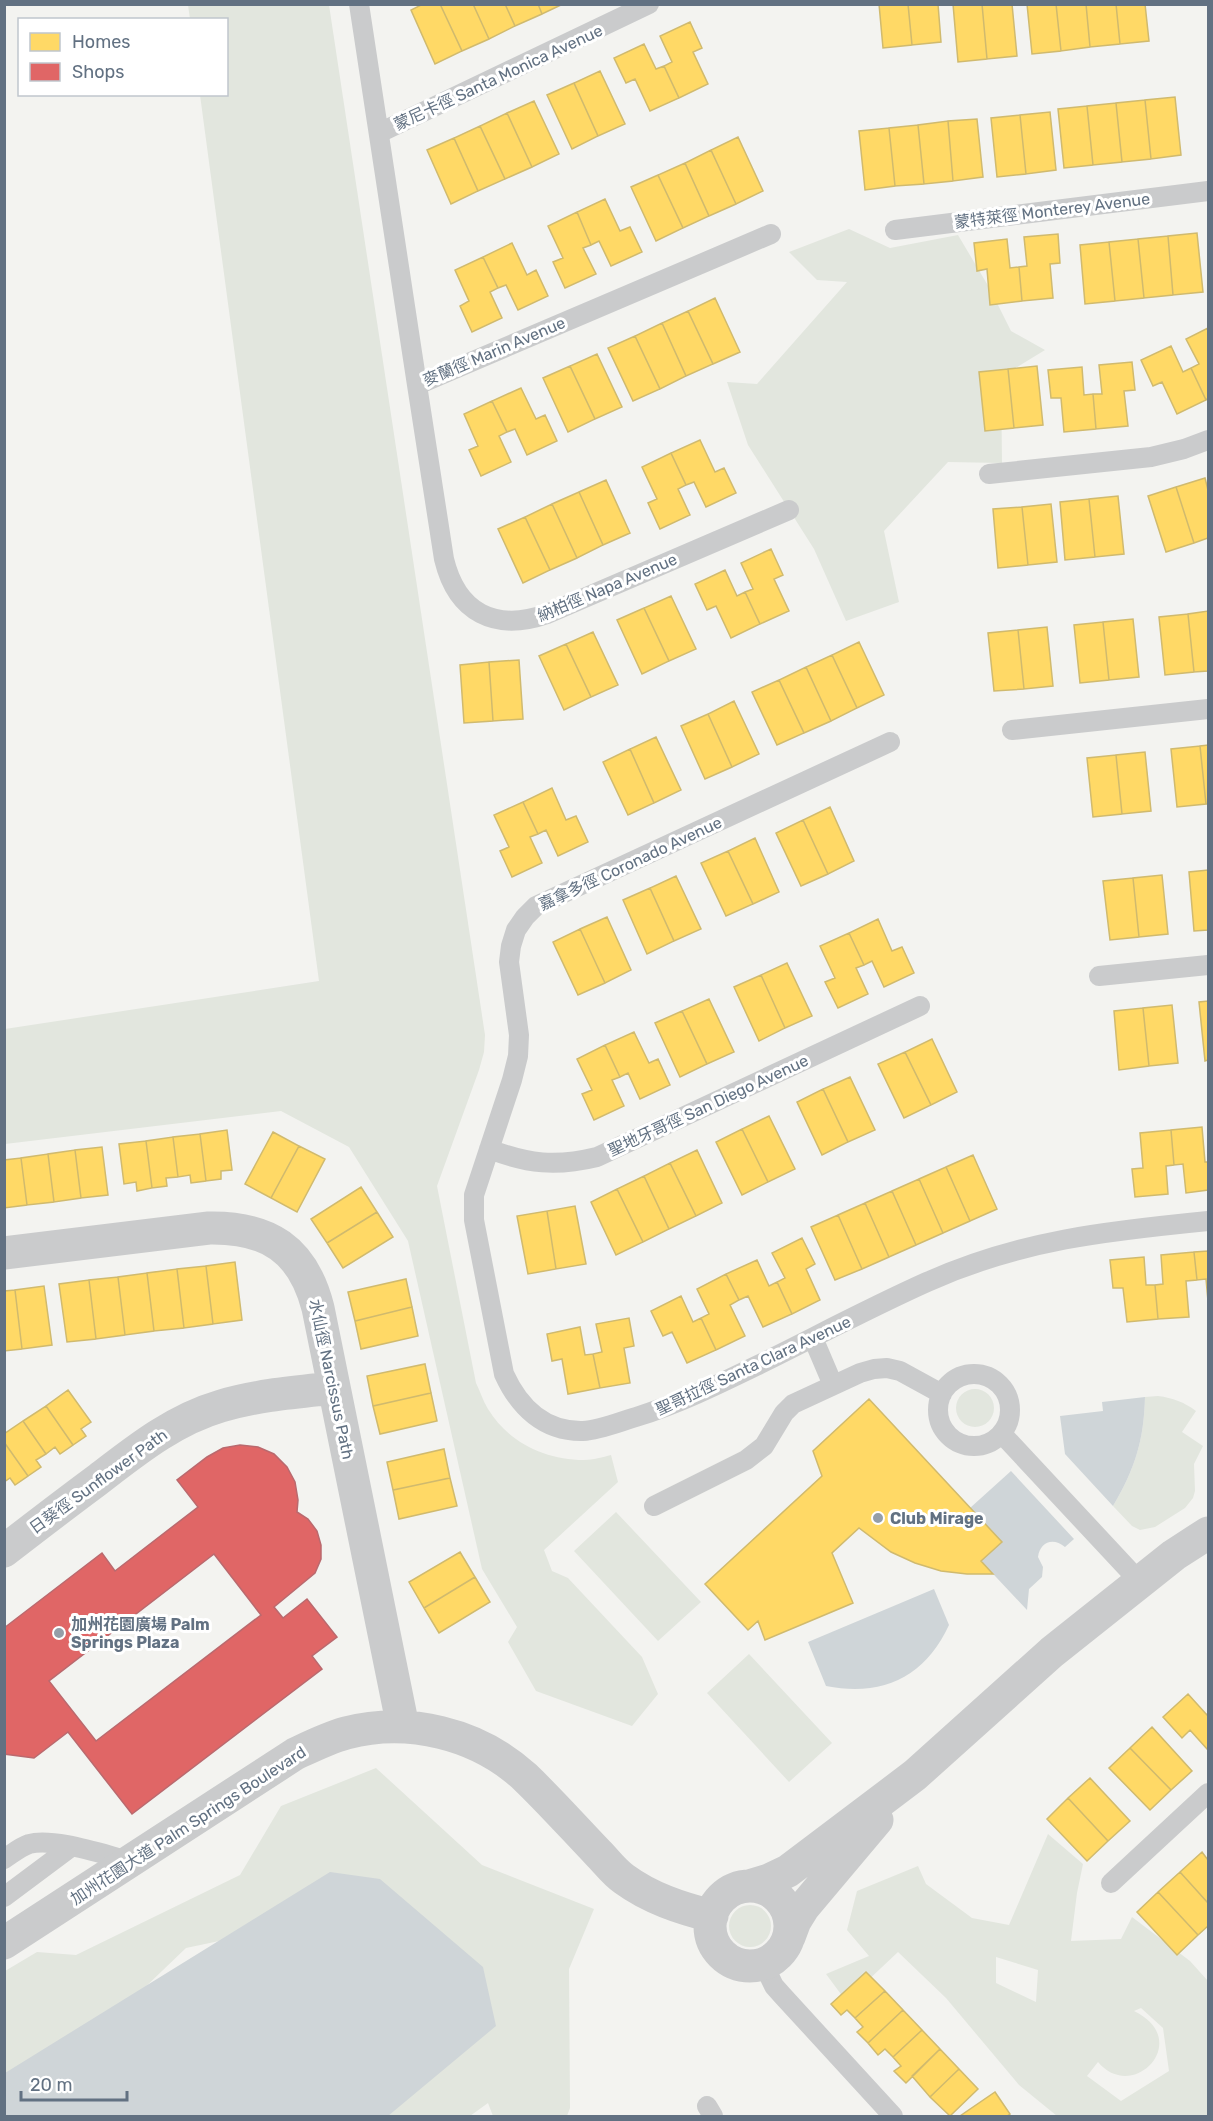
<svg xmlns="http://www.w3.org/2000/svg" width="1213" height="2121" viewBox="0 0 1213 2121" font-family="Rubik,'Noto Sans TC',sans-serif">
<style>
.green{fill:#e2e6de;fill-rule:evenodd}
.water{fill:#cfd5d8}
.homes{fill:#ffd966;stroke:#d0ba6e;stroke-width:1.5}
.shops{fill:#e06666;stroke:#ba696e;stroke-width:1.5;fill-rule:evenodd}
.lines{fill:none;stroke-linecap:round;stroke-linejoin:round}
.lane{stroke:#cacbcc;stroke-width:20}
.street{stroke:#cacbcc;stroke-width:33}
.poi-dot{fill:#959ea8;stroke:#fff;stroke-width:2}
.labels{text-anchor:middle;stroke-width:6;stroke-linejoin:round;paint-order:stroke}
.street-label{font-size:16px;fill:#627182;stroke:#fff}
.poi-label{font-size:16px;font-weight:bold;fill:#627182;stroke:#fff;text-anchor:start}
</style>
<rect width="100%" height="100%" fill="#f3f3f0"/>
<path class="green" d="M188,5H329L485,1035L484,1052L479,1070L437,1186L476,1383C480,1391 483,1401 488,1409C508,1442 545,1460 584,1460C593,1460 603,1457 611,1455L618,1482L544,1550L552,1571L568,1578L642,1657L658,1694L632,1726L536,1691L508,1642L517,1627L482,1569L408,1241L349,1147L281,1111L5,1144V1029L319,981L200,95L226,94V20L190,19Z
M849,229L890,248L958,235L990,289L1011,331L1045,350L1001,377L1002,463L948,462L884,531L899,602L846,621L814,549L748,445L727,382L757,384L847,282L817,280L789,252Z
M956 1408a19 19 0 1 1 38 0a19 19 0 1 1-38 0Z
M1158,1396C1173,1398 1184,1402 1196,1411L1182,1432L1203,1446L1194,1464L1195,1491L1193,1498L1185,1508L1155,1527L1140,1530L1132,1526L1113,1506C1135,1469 1144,1440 1145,1397Z
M616,1512L701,1602L658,1641L574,1551Z
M749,1654L832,1743L789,1782L707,1693Z
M376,1768L482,1865L594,1909L569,1969L570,2108L567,2116H493L488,2103L470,2116H377L304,1923L186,1948L91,2039L5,2101V1971L37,1952L76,1955L240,1875L281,1806Z
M1048,1834L1083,1864L1077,1893L1071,1941L1121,1939L1132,1917L1190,1961L1208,1981V2116H1057L1019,2085L946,1998L898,1952L846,2001L826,1974L869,1956L847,1930L857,1891L918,1866L926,1884L972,1918L1009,1925ZM996,1957L1038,1970L1036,2002L996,1983ZM1141,2008L1163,2028L1169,2071L1121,2101L1087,2076L1098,2062C1133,2104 1194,2040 1134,2011Z
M729 1926a21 21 0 1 1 42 0a21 21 0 1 1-42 0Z"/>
<path class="water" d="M1145,1397C1144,1440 1135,1469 1113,1506L1065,1454L1060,1416L1103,1411L1102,1402Z
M1011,1471L1074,1539L1065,1547C1053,1537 1040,1542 1038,1557L1043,1567L1042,1577L1029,1589L1027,1610L981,1561L1001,1542L970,1508Z
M934,1589L949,1625C925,1677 883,1697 826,1686L808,1642Z
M330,1872L380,1879L483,1967L496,2026L388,2116H5V2073Z"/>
<path class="homes" d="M423,4H440L462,51L435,64L411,10Z
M440,4H473L489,39L462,51Z
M473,4H505L515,26L489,39Z
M505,4H538L542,14L515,26Z
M538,4H563L542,14Z
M879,4H908L912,45L883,48Z
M908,4H938L941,42L912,45Z
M953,4H982L987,59L958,62Z
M982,4H1012L1017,56L987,59Z
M1027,4H1056L1061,51L1032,54Z
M1056,4H1086L1090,47L1061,51Z
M1086,4H1116L1120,44L1090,47Z
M1116,4H1145L1149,41L1120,44Z
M690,22L702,48L693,52L708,84L679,98L664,66L672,62L660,36Z
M644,44L656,69L664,66L679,98L650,111L635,79L626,83L614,58Z
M600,71L625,124L598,136L574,83Z
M574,83L598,136L572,149L547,95Z
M1175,97L1181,155L1151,159L1145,100Z
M1145,100L1151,159L1122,162L1116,103Z
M534,101L559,154L532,167L507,113Z
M1116,103L1122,162L1093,165L1087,106Z
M1087,106L1093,165L1064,168L1058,109Z
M1050,112L1056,170L1026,174L1020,115Z
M507,113L532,167L505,179L480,126Z
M1020,115L1026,174L997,177L991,118Z
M977,119L983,177L953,181L948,121Z
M948,121L953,181L924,184L918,125Z
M918,125L924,184L895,186L889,128Z
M480,126L505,179L478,191L454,138Z
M889,128L895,186L865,190L859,131Z
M738,137L763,191L736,204L711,150Z
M454,138L478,191L451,204L427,150Z
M711,150L736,204L709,216L685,163Z
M685,163L709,216L683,228L658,175Z
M658,175L683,228L656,241L631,187Z
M605,199L620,231L630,227L642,252L611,266L599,241L591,245L577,212Z
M577,212L591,245L583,248L596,274L565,288L553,262L563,258L548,226Z
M1197,233L1203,292L1173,295L1168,236Z
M1058,234L1060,263L1050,264L1053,298L1022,301L1019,267L1027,266L1024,237Z
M1168,236L1173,295L1144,298L1138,239Z
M1007,239L1010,268L1019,267L1022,301L990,305L987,269L977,271L974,243Z
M1138,239L1144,298L1115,301L1109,242Z
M1109,242L1115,301L1085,304L1080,245Z
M512,243L527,275L536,270L548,296L518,310L506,285L498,288L483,257Z
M483,257L498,288L490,292L502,318L472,332L460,306L469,301L455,270Z
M715,298L740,352L713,364L688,311Z
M688,311L713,364L686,376L662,323Z
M662,323L686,376L660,389L635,336Z
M1208,328V398L1206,400L1191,368L1199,364L1186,339Z
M635,336L660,389L633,401L608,348Z
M1171,346L1183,372L1191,368L1206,400L1177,414L1162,382L1153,386L1141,360Z
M597,354L622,407L595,419L570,366Z
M1132,362L1135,390L1124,391L1128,426L1096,429L1093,394H1102L1099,365Z
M570,366L595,419L568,432L543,378Z
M1037,366L1043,425L1014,428L1008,369Z
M1082,367L1084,395L1093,394L1096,429L1064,432L1061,398H1051L1048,370Z
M1008,369L1014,428L985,431L979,372Z
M521,388L536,419L545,415L557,441L527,455L515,429L507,432L492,401Z
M492,401L507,432L499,436L511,462L481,476L469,450L478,446L464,414Z
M700,440L715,472L724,468L736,493L706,507L694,482L686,485L671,453Z
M671,453L686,485L678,489L690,515L660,529L648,503L657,499L642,467Z
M1205,478L1208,490V538L1194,543L1176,487Z
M606,480L630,533L603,545L579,492Z
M1176,487L1194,543L1166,552L1148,496Z
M579,492L603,545L577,558L552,504Z
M1118,496L1124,554L1095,557L1089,499Z
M1089,499L1095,557L1065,560L1060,502Z
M552,504L577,558L550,570L525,517Z
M1051,504L1057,562L1028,565L1022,507Z
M1022,507L1028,565L998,568L993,509Z
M525,517L550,570L523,583L498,529Z
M771,549L783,575L774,579L789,611L760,624L745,592L753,589L741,563Z
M725,570L737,596L745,592L760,624L731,638L716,606L707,610L695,584Z
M671,596L696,649L669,661L644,608Z
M644,608L669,661L642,674L617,620Z
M1208,611V671L1194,672L1188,614Z
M1188,614L1194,672L1165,675L1159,617Z
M1133,619L1139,677L1109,680L1103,622Z
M1103,622L1109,680L1080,683L1074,625Z
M1047,627L1053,686L1024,689L1018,630Z
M1018,630L1024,689L994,691L988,633Z
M593,632L618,685L591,697L566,644Z
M859,642L884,695L857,708L832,655Z
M566,644L591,697L564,710L539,656Z
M832,655L857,708L831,721L806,667Z
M519,660L523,719L493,721L489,662Z
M489,662L493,721L464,723L460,665Z
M806,667L831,721L804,733L779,680Z
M779,680L804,733L777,745L752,692Z
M734,701L759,754L732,767L708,714Z
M708,714L732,767L705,779L681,726Z
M656,737L681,790L654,803L630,749Z
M1208,745V804H1206L1200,746Z
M1200,746L1206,804L1177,807L1171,749Z
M630,749L654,803L628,815L603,762Z
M1145,752L1151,811L1122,814L1116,755Z
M1116,755L1122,814L1093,817L1087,758Z
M552,788L566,820L576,816L588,842L558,856L546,830L538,834L523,802Z
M523,802L538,834L530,837L542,863L512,877L500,851L509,847L494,815Z
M830,807L854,861L828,874L803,820Z
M803,820L828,874L801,886L776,833Z
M755,838L779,892L753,904L728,851Z
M728,851L753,904L726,916L701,863Z
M1208,870V930L1194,931L1189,872Z
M1162,875L1168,934L1139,937L1133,878Z
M676,876L701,929L674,941L650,888Z
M1133,878L1139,937L1110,940L1103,881Z
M650,888L674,941L647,954L623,900Z
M607,917L631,970L605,983L580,929Z
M878,919L892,951L902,947L914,973L884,987L872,961L864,965L849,933Z
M580,929L605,983L578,995L553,942Z
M849,933L864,965L856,968L868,994L838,1008L825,982L835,978L820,946Z
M787,963L812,1016L785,1028L761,975Z
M761,975L785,1028L759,1041L734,987Z
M709,999L734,1052L707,1064L682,1011Z
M1208,1001V1060L1205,1061L1199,1002Z
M1172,1005L1178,1063L1149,1066L1143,1008Z
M1143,1008L1149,1066L1119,1070L1114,1011Z
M682,1011L707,1064L680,1077L655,1023Z
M634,1032L649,1063L658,1059L670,1085L640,1099L628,1073L620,1077L605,1045Z
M932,1039L957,1092L931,1105L905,1052Z
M605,1045L620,1077L612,1080L624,1106L594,1120L582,1094L592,1090L577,1059Z
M905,1052L931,1105L904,1118L878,1064Z
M850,1077L875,1130L848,1142L823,1089Z
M823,1089L848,1142L822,1155L797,1102Z
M769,1116L795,1169L768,1182L742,1129Z
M1202,1127L1205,1162H1208V1190L1186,1193L1183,1164L1174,1165L1171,1130Z
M742,1129L768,1182L742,1195L716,1142Z
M227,1130L232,1170L221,1171V1179L206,1181L200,1134Z
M1171,1130L1174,1165L1166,1166L1168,1194L1135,1197L1132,1169L1143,1168L1140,1133Z
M273,1132L299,1146L271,1198L245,1184Z
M200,1134L206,1181L191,1183L190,1175L178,1177L173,1137Z
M173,1137L178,1177L166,1178L167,1186L152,1188L146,1141Z
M146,1141L152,1188L137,1191L136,1182L124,1184L119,1144Z
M299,1146L325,1159L297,1212L271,1198Z
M102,1147L108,1195L81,1198L75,1150Z
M75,1150L81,1198L54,1202L48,1154Z
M697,1150L722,1203L696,1216L670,1163Z
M48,1154L54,1202L27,1205L21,1158Z
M973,1155L997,1209L970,1221L946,1167Z
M21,1158L27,1205L4,1208V1160Z
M670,1163L696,1216L669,1229L644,1176Z
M946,1167L970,1221L943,1233L919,1179Z
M644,1176L669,1229L643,1242L617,1189Z
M919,1179L943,1233L916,1245L892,1191Z
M361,1187L377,1212L327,1243L311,1219Z
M617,1189L643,1242L616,1255L591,1202Z
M892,1191L916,1245L889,1257L865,1203Z
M865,1203L889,1257L862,1269L838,1215Z
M575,1206L586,1264L556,1269L547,1211Z
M547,1211L556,1269L528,1274L517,1216Z
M377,1212L393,1237L343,1268L327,1243Z
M838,1215L862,1269L835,1280L811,1227Z
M802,1238L815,1264L806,1269L820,1300L792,1314L777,1282L785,1278L772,1253Z
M1208,1251V1301L1206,1279L1197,1280L1194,1252Z
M1194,1252L1197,1280L1186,1281L1189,1317L1158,1319L1155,1285L1163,1284L1161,1255Z
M1144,1257L1146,1285H1155L1158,1319L1127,1322L1123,1288H1113L1110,1260Z
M757,1260L769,1286L777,1282L792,1314L763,1327L748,1296L739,1300L726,1274Z
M235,1262L242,1320L213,1324L206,1266Z
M206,1266L213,1324L184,1328L177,1269Z
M177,1269L184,1328L154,1331L147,1273Z
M147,1273L154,1331L125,1335L118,1277Z
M726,1274L739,1300L730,1305L745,1336L716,1350L701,1318L709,1314L697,1289Z
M118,1277L125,1335L96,1339L89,1280Z
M406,1279L412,1307L355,1321L348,1292Z
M89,1280L96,1339L67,1342L59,1284Z
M44,1286L52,1345L22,1349L15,1290Z
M15,1290L22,1349L4,1351V1291Z
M681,1296L693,1322L701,1318L716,1350L687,1363L672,1332L663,1336L651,1311Z
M412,1307L418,1336L361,1349L355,1321Z
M629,1318L634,1346L624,1348L630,1383L600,1388L593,1354L602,1352L596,1324Z
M580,1327L585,1355L593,1354L600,1388L568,1394L562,1359L552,1361L547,1334Z
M425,1364L431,1393L373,1406L367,1376Z
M68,1390L91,1422L81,1429L86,1436L73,1445L46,1406Z
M431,1393L437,1421L380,1434L373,1406Z
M869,1399L1002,1542L981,1561L993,1574H967L941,1571L915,1563L891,1552L859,1528L832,1553L853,1603L765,1640L758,1621L748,1630L705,1584L822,1476L813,1451Z
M46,1406L73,1445L60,1454L55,1447L46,1454L23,1421Z
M23,1421L46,1454L36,1460L41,1467L28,1476L4,1442V1434Z
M4,1442L28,1476L15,1485L10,1478L4,1482Z
M444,1449L450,1478L393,1490L387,1462Z
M450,1478L457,1506L399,1519L393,1490Z
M460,1552L475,1577L424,1608L409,1582Z
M475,1577L490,1602L439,1633L424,1608Z
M1188,1694L1207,1715L1208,1713V1750L1190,1730L1182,1738L1163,1717Z
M1152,1727L1192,1771L1171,1790L1130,1748Z
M1130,1748L1171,1790L1150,1810L1109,1768Z
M1090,1778L1130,1821L1108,1841L1068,1798Z
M1068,1798L1108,1841L1087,1861L1047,1819Z
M1202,1852L1208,1860V1903L1180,1872Z
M1180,1872L1208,1903V1926L1198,1935L1158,1892Z
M1158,1892L1198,1935L1177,1955L1137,1912Z
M866,1972L885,1991L855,2018L847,2010L841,2015L831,2004Z
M885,1991L903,2010L868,2043L857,2032L863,2027L855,2018Z
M903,2010L922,2030L893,2057L885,2049L878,2055L868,2043Z
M922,2030L940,2049L906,2083L894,2071L901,2066L893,2057Z
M940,2049L959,2069L930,2097L912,2076Z
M959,2069L978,2089L950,2116L930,2097Z
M995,2092L1010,2114L1007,2116H960Z"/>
<path class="shops" d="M240,1445L258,1447L274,1454L287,1467L295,1482L298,1500L297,1512L308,1519L317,1531L321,1545V1559L315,1573L274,1607L283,1618L307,1599L337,1637L312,1656L322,1669L132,1814L68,1732L34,1758L4,1754V1628L102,1553L115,1571L198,1507L177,1480L207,1457L223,1448ZM214,1554L261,1615L96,1741L49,1681Z"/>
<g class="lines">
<path class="lane" d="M359,4L417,385L771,234
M379,133L649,4
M895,230L1208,191
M417,385L444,559C457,613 495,632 547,614L789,510
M989,474L1151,457L1184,449L1208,440
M1012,730L1208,709
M890,742L551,899L536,906L525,917L516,930L511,946L509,962L519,1035L518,1056L512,1080L474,1195V1220L504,1374C519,1407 544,1432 583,1431C600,1430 619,1422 636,1417C678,1404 717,1385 756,1366C813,1338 869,1308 927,1282C1021,1240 1107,1231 1208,1221
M1099,976L1208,965
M489,1149C528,1164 556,1167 597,1157L920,1006
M813,1338L833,1385
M938 1410a36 36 0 1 1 72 0a36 36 0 1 1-72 0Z
M1002,1434L1140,1582
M654,1506L746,1460L764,1446L784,1413L793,1404L860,1373L874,1369L887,1368L900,1371L942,1394
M4,1859C12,1854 20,1847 29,1844C53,1837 105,1855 130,1861
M1111,1883L1208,1793
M4,1897L71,1847
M763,1963L774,1986L782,1995L893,2116
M707,2106L713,2116"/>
<path class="street" d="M4,1253L209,1228C268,1227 303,1249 318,1308L403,1727
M4,1551C35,1527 65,1504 96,1481C135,1451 173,1420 221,1406C258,1395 297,1392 334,1388
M749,1886L769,1880L788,1871L915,1775L1052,1652L1174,1555L1208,1533
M710 1926a40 40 0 1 1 80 0a40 40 0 1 1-80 0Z
M789,1937L795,1921L803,1908L877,1820
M4,1943L295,1754C312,1746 328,1738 346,1733C408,1717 477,1733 525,1777C550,1801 574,1828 598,1853C606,1861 614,1872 624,1879C650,1898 680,1908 712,1916"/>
</g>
<g class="poi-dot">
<circle cx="878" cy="1518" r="6"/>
<circle cx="59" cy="1633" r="6"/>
</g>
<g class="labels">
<g class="street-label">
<text transform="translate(498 77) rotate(-25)" y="6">蒙尼卡徑 Santa Monica Avenue</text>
<text transform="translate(1052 210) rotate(-7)" y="6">蒙特萊徑 Monterey Avenue</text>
<text transform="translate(494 351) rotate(-23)" y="6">麥蘭徑 Marin Avenue</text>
<text transform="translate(607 587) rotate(-23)" y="6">納柏徑 Napa Avenue</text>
<text transform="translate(630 863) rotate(-25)" y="6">嘉拿多徑 Coronado Avenue</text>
<text transform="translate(708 1105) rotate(-25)" y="6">聖地牙哥徑 San Diego Avenue</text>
<text transform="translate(753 1365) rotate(-25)" y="6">聖哥拉徑 Santa Clara Avenue</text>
<text transform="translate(332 1379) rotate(78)" y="6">水仙徑 Narcissus Path</text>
<text transform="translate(98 1481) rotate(-36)" y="6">日葵徑 Sunflower Path</text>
<text transform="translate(188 1825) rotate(-33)" y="6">加州花園大道 Palm Springs Boulevard</text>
</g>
<g class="poi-label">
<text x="890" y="1524">Club Mirage</text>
<text x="71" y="1630">加州花園廣場 Palm<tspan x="71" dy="18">Springs Plaza</tspan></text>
</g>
</g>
<rect width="1213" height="2121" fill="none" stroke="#627182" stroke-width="12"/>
<rect x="18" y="18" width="210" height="78" fill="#ffffff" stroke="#c0c6cd" stroke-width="1.5"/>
<rect x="30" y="33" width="30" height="18" fill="#ffd966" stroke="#c0c6cd" stroke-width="1.5"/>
<text x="72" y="48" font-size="18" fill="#627182">Homes</text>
<rect x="30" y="63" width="30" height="18" fill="#e06666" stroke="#c0c6cd" stroke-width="1.5"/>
<text x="72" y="78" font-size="18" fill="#627182">Shops</text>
<path d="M21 2091v9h106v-9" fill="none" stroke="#627182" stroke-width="3"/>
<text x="30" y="2091" font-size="18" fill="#627182" stroke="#ffffff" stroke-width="4.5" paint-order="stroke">20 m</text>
</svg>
